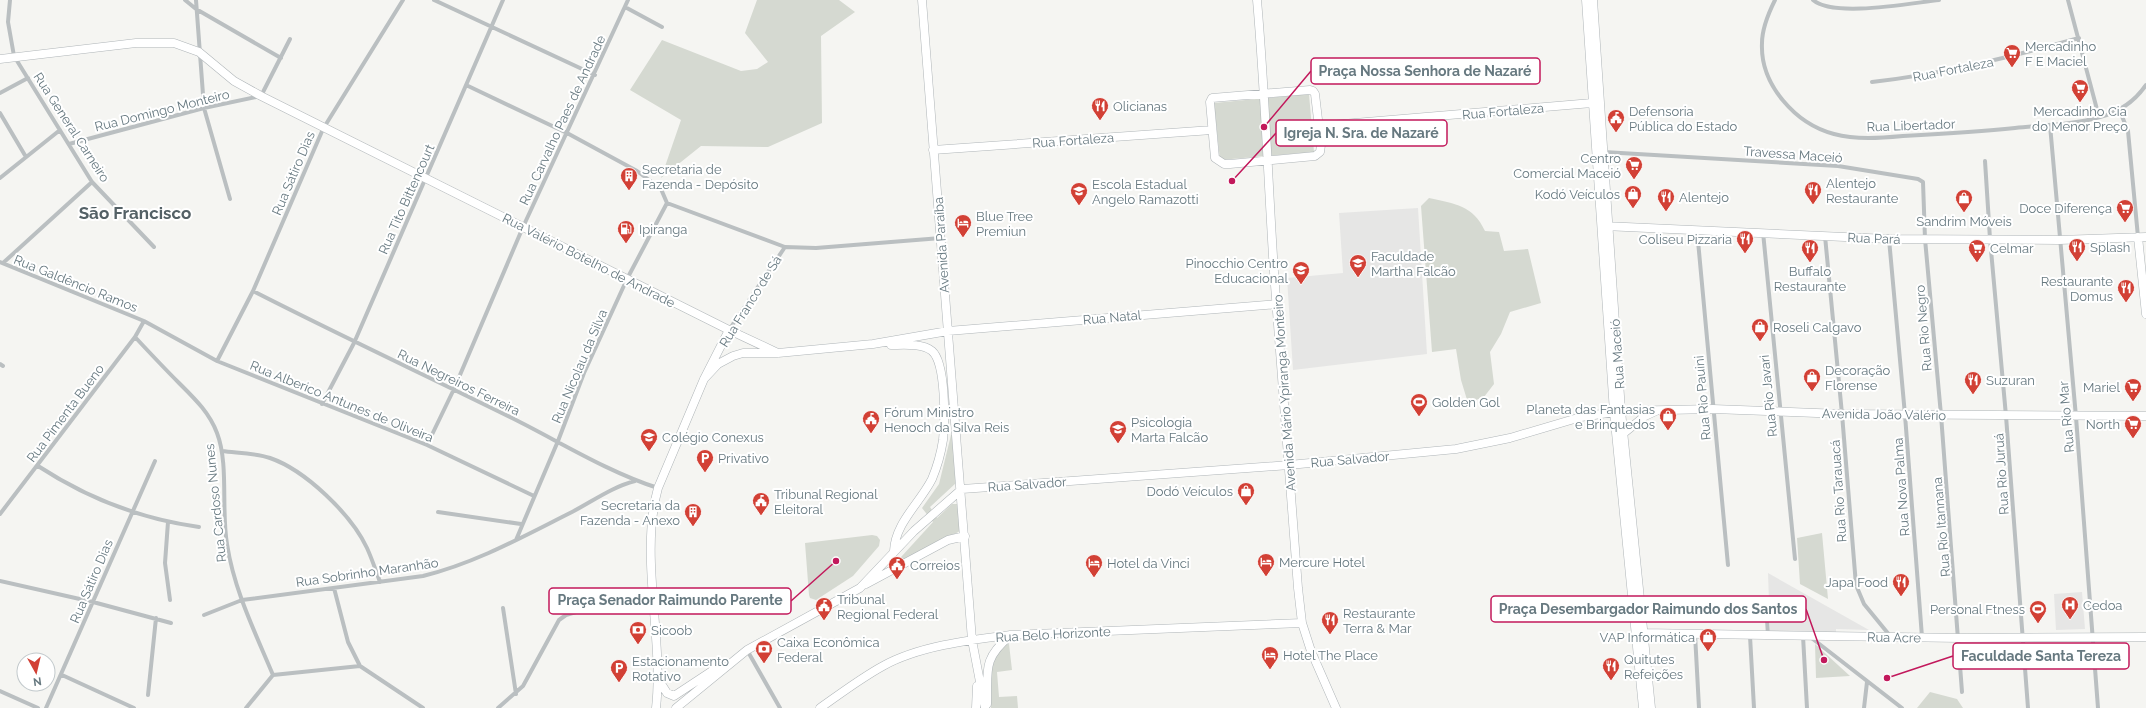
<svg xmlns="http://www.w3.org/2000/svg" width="2146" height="708" viewBox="0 0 2146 708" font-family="Raleway,sans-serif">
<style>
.built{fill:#e6e6e5}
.green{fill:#d5d9d1}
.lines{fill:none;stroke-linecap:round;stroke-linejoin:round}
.secondary-casing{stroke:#afb5b8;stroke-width:9}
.street{stroke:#babfc1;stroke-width:4}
.secondary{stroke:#fff;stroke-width:8}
.labels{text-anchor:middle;stroke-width:4;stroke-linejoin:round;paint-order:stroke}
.poi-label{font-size:13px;fill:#677980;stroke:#fff;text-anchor:start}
.street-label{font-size:13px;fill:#677980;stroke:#fff}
.district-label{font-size:17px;font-weight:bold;fill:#546166;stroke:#fff}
.leader{fill:none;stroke:#c2185b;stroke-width:1.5}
.callout-dot{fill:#c2185b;stroke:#fff;stroke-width:1.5}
.callout{fill:#fff;stroke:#c2185b;stroke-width:1.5}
.callout-label{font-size:14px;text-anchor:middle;font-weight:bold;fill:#677980}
</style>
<rect width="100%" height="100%" fill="#f5f5f2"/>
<path class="built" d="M1418,208L1427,354L1293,370L1287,278L1343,273L1339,213Z
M1768,573L1869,630L1836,629V633L1770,631Z
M2082,592L2085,629L2056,630L2054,594Z"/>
<path class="green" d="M757,0H839L855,12L821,36L822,123L768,147L701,146L661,178L681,120L630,90L662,40L741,71L757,69L768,62L745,33Z
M1309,94L1314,152L1220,160L1214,103Z
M1429,198C1455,204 1473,205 1485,231L1499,232L1504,251L1528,249L1541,303L1510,312L1501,334L1490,352L1494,384L1484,397L1468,403L1461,380L1456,349L1432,352L1421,206Z
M951,435H953L956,483L930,507L937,518L952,504H957L962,530L891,568L933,522L922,508L939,484Z
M1822,533L1828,599L1800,584L1797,538Z
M872,535L877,536L880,540L879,546L853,576L816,600L810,598L809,595L805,543Z
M1009,644L1012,670L997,672L999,697L1017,696L1018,708H991L990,662L998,646Z
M1815,644L1850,676L1816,678Z
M1930,692L1957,699L1963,708H1917Z"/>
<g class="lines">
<defs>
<path id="secondary" d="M922,0L972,640L985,708
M1257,0C1265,90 1268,181 1274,272C1281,377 1291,483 1298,588L1302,623L1311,651L1336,708
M1586,0L1614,412L1643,708
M1593,0L1621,411L1651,708
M0,59L136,43H174L199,52L234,81L261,96L729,330L778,353
M1310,90L1313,91L1315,94L1321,145L1320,152L1315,156L1230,164H1224L1215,158L1210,102L1212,98Z
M1319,126L1592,103
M933,150L1212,130
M1604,226L1889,239L2059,240L2146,237
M2138,237L2146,314
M891,345C903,345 922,343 932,351C946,363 945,422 943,440C941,453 937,467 932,479C920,503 895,523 894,551
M704,379L718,364L733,356L743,353H778L873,344L948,331L1277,304
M1624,433L1645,416L1656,411
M962,489L1289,465L1456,449L1510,438L1581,417L1621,411L1713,409L1842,414L2146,416
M866,584L948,540L965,536
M1643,633L1960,638L2146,637
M658,679L667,693L674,696L721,665
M987,704C988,671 982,659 1010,636
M656,708C664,637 639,557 658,488L704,379L729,330
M676,708L747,650L860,588L914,531L962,489
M820,708C840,694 861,678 883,666C919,646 970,640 1010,635L1302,623
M976,708L977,686"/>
</defs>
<use href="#secondary" class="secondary-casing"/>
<path class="street" d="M10,0L8,22L14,56L92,182L154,247
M185,0L196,9L281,58
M196,0L204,108L230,199
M434,0L595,75
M1775,0C1768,14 1762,28 1762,43C1760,85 1796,124 1834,134C1856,140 1881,138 1903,136C1941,134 1978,132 2015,128C2043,125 2073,125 2100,117C2119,112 2135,101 2146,85
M1813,0C1834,18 1911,3 1939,0
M2068,0L2099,117
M625,7L662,27
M1872,82C1943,74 2011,57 2079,38
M466,85L567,133L637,171L661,189L667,203L785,247L816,248L941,238
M0,93L28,78
M2119,109L2128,131L2138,237
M0,113L26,157
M2050,125L2076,417L2098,708
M69,144L204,108L261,96L290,39
M1604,152L1838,166L1918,179L1923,182L1925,239L1941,415L1962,692
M1985,161L1990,239L2006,416L2028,708
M0,178L60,130
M1697,230L1728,565
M1763,232L1795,559
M1825,236L1842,414L1856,585L1864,604L1891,637
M1889,239L1905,415L1922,637
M0,262L144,321L217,361L427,445L534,496
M3,263L92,182
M253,291C339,335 427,376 514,419C560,442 608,472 658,488
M729,330L785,247
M135,337C149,352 164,368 179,383C194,398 209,412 217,433C229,464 221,510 227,544C234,590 255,632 273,675
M217,361L253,291L323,129L403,0
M0,364L3,366
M322,404L354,343L503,0
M427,445L454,389L523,227L628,0
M222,451C238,453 256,453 270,458C305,470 351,514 367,548C372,559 376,571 380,582
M38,466C87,498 141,519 199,527
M438,512L521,524
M0,514L135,337L144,321
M168,522L165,563L170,600
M516,540L558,441L584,373L627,279L667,203
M0,581L93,602L171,623
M334,588L348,642L360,666L423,708
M503,608L516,694
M204,615L242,600L423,576C476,563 524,536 572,512C593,501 612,487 635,481
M1767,619L1768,636
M1695,634L1699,708
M1750,636L1754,708
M1803,636L1807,708
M1809,636L1902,708
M747,650L780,708
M62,675L134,708
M273,675L360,666
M0,691L38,708
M148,695L156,618
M46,708L155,461
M246,708L273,675
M498,708L523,686L559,620L566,615L576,612L654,603
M1864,708L1867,682"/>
<use href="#secondary" class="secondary"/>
</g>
<defs>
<symbol id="supermarket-pin" viewBox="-11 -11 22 30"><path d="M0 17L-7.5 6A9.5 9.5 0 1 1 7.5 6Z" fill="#d24035" stroke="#fff"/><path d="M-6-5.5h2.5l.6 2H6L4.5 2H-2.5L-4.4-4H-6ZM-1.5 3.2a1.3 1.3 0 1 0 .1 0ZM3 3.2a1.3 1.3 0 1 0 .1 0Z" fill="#fff"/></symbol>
<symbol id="restaurant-pin" viewBox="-11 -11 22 30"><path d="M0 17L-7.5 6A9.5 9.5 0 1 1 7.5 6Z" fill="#d24035" stroke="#fff"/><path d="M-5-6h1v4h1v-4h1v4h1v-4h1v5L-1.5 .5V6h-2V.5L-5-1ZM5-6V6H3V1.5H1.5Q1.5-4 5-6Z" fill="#fff"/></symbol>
<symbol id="civic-pin" viewBox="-11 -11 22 30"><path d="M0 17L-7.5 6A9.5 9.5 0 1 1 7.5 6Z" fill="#d24035" stroke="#fff"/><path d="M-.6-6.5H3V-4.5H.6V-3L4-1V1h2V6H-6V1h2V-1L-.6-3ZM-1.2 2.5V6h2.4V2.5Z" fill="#fff"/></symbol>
<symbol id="building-pin" viewBox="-11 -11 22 30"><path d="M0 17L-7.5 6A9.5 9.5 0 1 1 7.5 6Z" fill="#d24035" stroke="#fff"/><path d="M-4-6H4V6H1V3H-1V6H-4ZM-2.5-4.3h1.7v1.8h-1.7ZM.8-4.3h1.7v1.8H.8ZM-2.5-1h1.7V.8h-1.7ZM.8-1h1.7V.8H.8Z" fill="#fff"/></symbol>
<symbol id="school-pin" viewBox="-11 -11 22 30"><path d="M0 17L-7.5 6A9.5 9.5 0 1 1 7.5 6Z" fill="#d24035" stroke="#fff"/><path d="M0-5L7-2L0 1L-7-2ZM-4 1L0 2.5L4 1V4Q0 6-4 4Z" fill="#fff"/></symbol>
<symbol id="shop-pin" viewBox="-11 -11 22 30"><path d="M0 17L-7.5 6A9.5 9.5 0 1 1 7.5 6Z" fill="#d24035" stroke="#fff"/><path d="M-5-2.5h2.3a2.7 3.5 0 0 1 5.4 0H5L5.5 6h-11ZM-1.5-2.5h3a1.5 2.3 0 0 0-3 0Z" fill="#fff"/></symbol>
<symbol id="hotel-pin" viewBox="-11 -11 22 30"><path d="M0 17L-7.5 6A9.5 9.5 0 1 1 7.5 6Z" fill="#d24035" stroke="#fff"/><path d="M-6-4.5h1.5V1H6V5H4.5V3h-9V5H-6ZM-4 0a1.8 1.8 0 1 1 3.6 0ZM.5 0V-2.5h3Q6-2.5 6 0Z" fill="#fff"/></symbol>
<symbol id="fuel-pin" viewBox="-11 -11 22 30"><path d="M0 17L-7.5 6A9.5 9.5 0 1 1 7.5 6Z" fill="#d24035" stroke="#fff"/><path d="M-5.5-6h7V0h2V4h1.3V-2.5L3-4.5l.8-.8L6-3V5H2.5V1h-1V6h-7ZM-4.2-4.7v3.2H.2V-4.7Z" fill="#fff"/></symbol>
<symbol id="stadium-pin" viewBox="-11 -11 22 30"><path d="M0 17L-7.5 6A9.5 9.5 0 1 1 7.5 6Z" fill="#d24035" stroke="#fff"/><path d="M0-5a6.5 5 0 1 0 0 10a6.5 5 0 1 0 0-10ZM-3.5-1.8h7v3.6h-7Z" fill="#fff"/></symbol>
<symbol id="parking-pin" viewBox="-11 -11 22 30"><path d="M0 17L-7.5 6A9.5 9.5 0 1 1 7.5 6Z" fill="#d24035" stroke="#fff"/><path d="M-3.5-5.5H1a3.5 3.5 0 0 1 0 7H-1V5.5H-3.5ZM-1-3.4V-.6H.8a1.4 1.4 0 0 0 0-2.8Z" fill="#fff"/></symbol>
<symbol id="hospital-pin" viewBox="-11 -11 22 30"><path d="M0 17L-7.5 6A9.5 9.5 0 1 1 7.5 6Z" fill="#d24035" stroke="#fff"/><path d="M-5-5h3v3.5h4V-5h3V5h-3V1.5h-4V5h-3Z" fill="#fff"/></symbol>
<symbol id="bank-pin" viewBox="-11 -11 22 30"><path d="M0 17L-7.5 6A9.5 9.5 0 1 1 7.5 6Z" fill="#d24035" stroke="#fff"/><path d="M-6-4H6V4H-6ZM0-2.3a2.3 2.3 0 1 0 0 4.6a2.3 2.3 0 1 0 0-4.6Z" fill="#fff"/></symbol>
</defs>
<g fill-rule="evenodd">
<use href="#supermarket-pin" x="2002" y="43" width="20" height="27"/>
<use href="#supermarket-pin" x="2070" y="78" width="20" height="27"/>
<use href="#restaurant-pin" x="1090" y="96" width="20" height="27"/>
<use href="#civic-pin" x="1606" y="108" width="20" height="27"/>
<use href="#supermarket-pin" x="1624" y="155" width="20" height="27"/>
<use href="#building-pin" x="619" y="166" width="20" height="27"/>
<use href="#restaurant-pin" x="1803" y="180" width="20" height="27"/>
<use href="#school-pin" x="1069" y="181" width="20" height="27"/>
<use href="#shop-pin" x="1623" y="184" width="20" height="27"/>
<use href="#restaurant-pin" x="1656" y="187" width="20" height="27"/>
<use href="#shop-pin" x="1954" y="188" width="20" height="27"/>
<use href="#supermarket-pin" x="2115" y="198" width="20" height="27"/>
<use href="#hotel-pin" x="953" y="213" width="20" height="27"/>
<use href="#fuel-pin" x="616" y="219" width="20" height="27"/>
<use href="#restaurant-pin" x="1735" y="229" width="20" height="27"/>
<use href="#restaurant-pin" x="2067" y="237" width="20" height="27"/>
<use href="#restaurant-pin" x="1800" y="238" width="20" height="27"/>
<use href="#supermarket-pin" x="1967" y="238" width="20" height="27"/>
<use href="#school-pin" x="1348" y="253" width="20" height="27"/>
<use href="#school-pin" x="1291" y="260" width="20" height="27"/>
<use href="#restaurant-pin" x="2116" y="278" width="20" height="27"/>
<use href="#shop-pin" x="1750" y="317" width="20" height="27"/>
<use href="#shop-pin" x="1802" y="367" width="20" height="27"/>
<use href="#restaurant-pin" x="1963" y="370" width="20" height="27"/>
<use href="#supermarket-pin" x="2123" y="377" width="20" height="27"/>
<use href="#stadium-pin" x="1409" y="392" width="20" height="27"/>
<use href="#shop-pin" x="1658" y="406" width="20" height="27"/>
<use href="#civic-pin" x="861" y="409" width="20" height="27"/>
<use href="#supermarket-pin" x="2123" y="414" width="20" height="27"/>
<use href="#school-pin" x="1108" y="419" width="20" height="27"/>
<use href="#school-pin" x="639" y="427" width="20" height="27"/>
<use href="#parking-pin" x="695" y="448" width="20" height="27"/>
<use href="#shop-pin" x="1236" y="481" width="20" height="27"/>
<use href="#civic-pin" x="751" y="491" width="20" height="27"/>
<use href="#building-pin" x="683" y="502" width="20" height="27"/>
<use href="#hotel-pin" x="1256" y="552" width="20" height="27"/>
<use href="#hotel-pin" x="1084" y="553" width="20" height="27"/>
<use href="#civic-pin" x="887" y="555" width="20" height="27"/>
<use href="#restaurant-pin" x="1891" y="572" width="20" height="27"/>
<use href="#hospital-pin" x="2060" y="595" width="20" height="27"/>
<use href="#civic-pin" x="814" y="596" width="20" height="27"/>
<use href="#stadium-pin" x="2028" y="599" width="20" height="27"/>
<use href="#restaurant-pin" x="1320" y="610" width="20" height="27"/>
<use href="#bank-pin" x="628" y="620" width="20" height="27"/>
<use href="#shop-pin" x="1698" y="627" width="20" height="27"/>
<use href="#bank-pin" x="754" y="639" width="20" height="27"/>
<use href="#hotel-pin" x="1260" y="645" width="20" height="27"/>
<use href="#restaurant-pin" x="1601" y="656" width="20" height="27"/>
<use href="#parking-pin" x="609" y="658" width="20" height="27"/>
</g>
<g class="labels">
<g class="poi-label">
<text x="2025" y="51">Mercadinho<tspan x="2025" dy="15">F E Maciel</tspan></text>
<text x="1113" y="111">Olicianas</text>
<text x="1629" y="116">Defensoria<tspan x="1629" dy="15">Pública do Estado</tspan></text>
<text x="2080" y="116" text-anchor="middle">Mercadinho Cia<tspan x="2080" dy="15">do Menor Preço</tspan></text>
<text x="1621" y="163" text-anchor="end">Centro<tspan x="1621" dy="15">Comercial Maceió</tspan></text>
<text x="642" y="174">Secretaria de<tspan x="642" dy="15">Fazenda - Depósito</tspan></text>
<text x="1826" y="188">Alentejo<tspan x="1826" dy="15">Restaurante</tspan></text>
<text x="1092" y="189">Escola Estadual<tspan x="1092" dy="15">Angelo Ramazotti</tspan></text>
<text x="1620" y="199" text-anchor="end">Kodó Veículos</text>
<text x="1679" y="202">Alentejo</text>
<text x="2112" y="213" text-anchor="end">Doce Diferença</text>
<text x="976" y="221">Blue Tree<tspan x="976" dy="15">Premiun</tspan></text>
<text x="1964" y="226" text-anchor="middle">Sandrim Móveis</text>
<text x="639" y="234">Ipiranga</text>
<text x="1732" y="244" text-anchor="end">Coliseu Pizzaria</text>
<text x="2090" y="252">Splash</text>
<text x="1990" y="253">Celmar</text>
<text x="1371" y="261">Faculdade<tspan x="1371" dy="15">Martha Falcão</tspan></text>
<text x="1288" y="268" text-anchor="end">Pinocchio Centro<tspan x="1288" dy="15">Educacional</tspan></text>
<text x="1810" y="276" text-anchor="middle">Buffalo<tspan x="1810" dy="15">Restaurante</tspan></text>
<text x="2113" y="286" text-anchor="end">Restaurante<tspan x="2113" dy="15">Domus</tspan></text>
<text x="1773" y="332">Roseli Calgavo</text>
<text x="1825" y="375">Decoração<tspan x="1825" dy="15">Florense</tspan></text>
<text x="1986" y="385">Suzuran</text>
<text x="2120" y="392" text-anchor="end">Mariel</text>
<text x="1432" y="407">Golden Gol</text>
<text x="1655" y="414" text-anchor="end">Planeta das Fantasias<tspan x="1655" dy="15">e Brinquedos</tspan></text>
<text x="884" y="417">Fórum Ministro<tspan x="884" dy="15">Henoch da Silva Reis</tspan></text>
<text x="1131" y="427">Psicologia<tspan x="1131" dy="15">Marta Falcão</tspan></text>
<text x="2120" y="429" text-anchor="end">North</text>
<text x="662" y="442">Colégio Conexus</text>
<text x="718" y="463">Privativo</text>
<text x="1233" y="496" text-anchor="end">Dodó Veículos</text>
<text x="774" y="499">Tribunal Regional<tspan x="774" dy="15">Eleitoral</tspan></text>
<text x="680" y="510" text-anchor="end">Secretaria da<tspan x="680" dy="15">Fazenda - Anexo</tspan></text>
<text x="1279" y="567">Mercure Hotel</text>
<text x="1107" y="568">Hotel da Vinci</text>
<text x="910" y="570">Correios</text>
<text x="1888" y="587" text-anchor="end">Japa Food</text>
<text x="837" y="604">Tribunal<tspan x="837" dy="15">Regional Federal</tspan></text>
<text x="2083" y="610">Cedoa</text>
<text x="2025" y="614" text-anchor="end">Personal Ftness</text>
<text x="1343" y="618">Restaurante<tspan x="1343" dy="15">Terra &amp; Mar</tspan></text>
<text x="651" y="635">Sicoob</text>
<text x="1695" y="642" text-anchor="end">VAP Informática</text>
<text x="777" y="647">Caixa Econômica<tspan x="777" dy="15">Federal</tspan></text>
<text x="1283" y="660">Hotel The Place</text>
<text x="1624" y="664">Quitutes<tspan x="1624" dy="15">Refeições</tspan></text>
<text x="632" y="666">Estacionamento<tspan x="632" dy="15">Rotativo</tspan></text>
</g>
<g class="street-label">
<text transform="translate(1953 69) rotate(-11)" y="5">Rua Fortaleza</text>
<text transform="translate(162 110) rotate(-14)" y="5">Rua Domingo Monteiro</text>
<text transform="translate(1503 111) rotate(-5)" y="5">Rua Fortaleza</text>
<text transform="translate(562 120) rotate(-65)" y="5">Rua Carvalho Paes de Andrade</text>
<text transform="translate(1911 125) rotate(-2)" y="5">Rua Libertador</text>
<text transform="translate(72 127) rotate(57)" y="5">Rua General Carneiro</text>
<text transform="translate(1073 140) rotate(-4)" y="5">Rua Fortaleza</text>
<text transform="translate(1793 154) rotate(4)" y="5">Travessa Maceió</text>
<text transform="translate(293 173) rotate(-67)" y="5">Rua Sátiro Dias</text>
<text transform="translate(406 199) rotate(-66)" y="5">Rua Tito Bittencourt</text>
<text transform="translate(1874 238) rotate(2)" y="5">Rua Pará</text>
<text transform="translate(941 245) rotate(-94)" y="5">Avenida Paraíba</text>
<text transform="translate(589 260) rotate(27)" y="5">Rua Valério Botelho de Andrade</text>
<text transform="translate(76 283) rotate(22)" y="5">Rua Galdêncio Ramos</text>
<text transform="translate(750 301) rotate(-58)" y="5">Rua Franco de Sá</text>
<text transform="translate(1112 317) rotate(-5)" y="5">Rua Natal</text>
<text transform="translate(1923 328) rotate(-95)" y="5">Rua Rio Negro</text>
<text transform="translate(1617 354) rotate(-94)" y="5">Rua Maceió</text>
<text transform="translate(579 366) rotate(-67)" y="5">Rua Nicolau da Silva</text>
<text transform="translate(459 382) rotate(26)" y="5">Rua Negreiros Ferreira</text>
<text transform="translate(1284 393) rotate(-94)" y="5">Avenida Mário Ypiranga Monteiro</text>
<text transform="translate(1768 396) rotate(-96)" y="5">Rua Rio Javari</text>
<text transform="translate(1702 398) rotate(-95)" y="5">Rua Rio Pauini</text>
<text transform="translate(342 401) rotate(22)" y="5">Rua Alberico Antunes de Oliveira</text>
<text transform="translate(65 413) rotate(-53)" y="5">Rua Pimenta Bueno</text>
<text transform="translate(1884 414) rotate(1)" y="5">Avenida João Valério</text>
<text transform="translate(2066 417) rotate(-95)" y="5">Rua Rio Mar</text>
<text transform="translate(1350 459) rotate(-5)" y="5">Rua Salvador</text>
<text transform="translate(2001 474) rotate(-94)" y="5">Rua Rio Juruá</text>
<text transform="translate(1027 484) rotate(-4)" y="5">Rua Salvador</text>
<text transform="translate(1901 487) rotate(-94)" y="5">Rua Nova Palma</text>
<text transform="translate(1838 491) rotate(-94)" y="5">Rua Rio Tarauacá</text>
<text transform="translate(215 503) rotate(-96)" y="5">Rua Cardoso Nunes</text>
<text transform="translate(1941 527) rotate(-95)" y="5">Rua Rio Itannana</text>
<text transform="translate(367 572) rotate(-8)" y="5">Rua Sobrinho Maranhão</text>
<text transform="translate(91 581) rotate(-67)" y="5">Rua Sátiro Dias</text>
<text transform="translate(1053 634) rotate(-3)" y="5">Rua Belo Horizonte</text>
<text transform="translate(1894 637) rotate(1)" y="5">Rua Acre</text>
</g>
<g class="district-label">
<text x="135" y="219">São Francisco</text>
</g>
</g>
<path class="leader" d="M1264 127L1311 71M1232 181L1276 133M836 561L791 601M1824 660L1806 609M1887 678L1953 656"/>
<g class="callout-dot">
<circle cx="1264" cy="127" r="4"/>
<circle cx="1232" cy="181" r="4"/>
<circle cx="836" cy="561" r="4"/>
<circle cx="1824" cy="660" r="4"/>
<circle cx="1887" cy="678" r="4"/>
</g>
<g class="callout">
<rect x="1311" y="58" width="229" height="26" rx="4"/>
<rect x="1276" y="120" width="171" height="26" rx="4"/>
<rect x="549" y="588" width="242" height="26" rx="4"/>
<rect x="1491" y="596" width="315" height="26" rx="4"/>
<rect x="1953" y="643" width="176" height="26" rx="4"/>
</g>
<g class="callout-label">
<text x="1425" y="76">Praça Nossa Senhora de Nazaré</text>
<text x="1361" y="138">Igreja N. Sra. de Nazaré</text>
<text x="670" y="605">Praça Senador Raimundo Parente</text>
<text x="1648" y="614">Praça Desembargador Raimundo dos Santos</text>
<text x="2041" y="661">Faculdade Santa Tereza</text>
</g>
<g transform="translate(36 672) rotate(172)"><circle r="19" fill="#ffffff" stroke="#c2c9cc"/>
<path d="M0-3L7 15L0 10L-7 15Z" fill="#d24035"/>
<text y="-6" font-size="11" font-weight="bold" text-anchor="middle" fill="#677980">N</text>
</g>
</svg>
